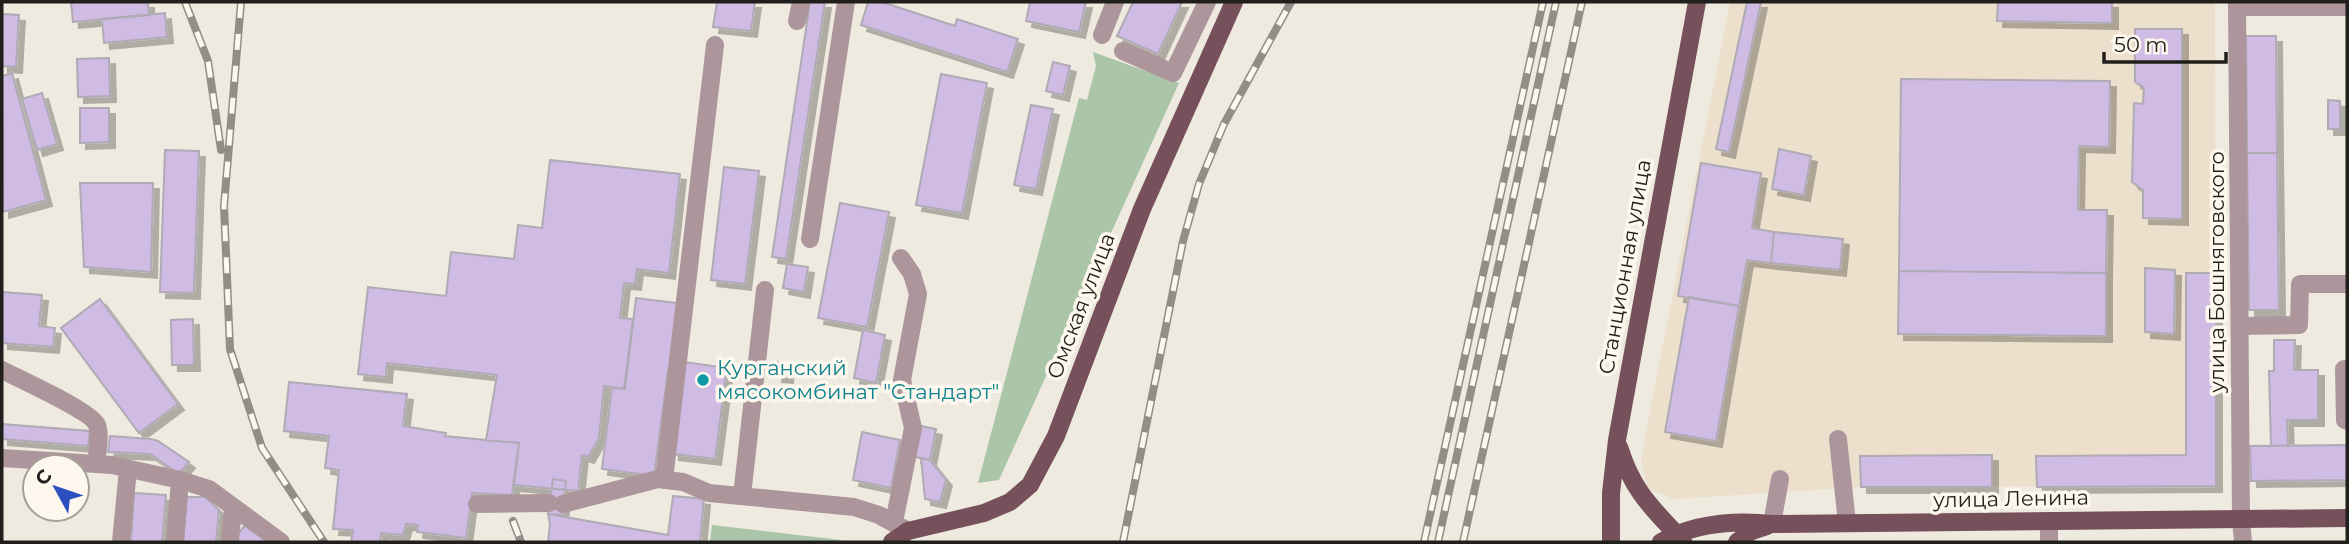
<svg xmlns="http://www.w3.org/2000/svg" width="2349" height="544" viewBox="0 0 2349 544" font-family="Montserrat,sans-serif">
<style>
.industrial{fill:#ecdfcb}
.green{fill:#abc5a9}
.building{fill:#d0bbe5;stroke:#afaab4;stroke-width:2;filter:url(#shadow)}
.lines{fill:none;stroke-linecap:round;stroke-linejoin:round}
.minor{stroke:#ac969b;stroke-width:18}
.major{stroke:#76505a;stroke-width:18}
.rail-casing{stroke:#918e87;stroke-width:8}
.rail{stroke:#fdf7ed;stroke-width:5;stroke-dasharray:16;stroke-linecap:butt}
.culture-dot{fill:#0f9aa8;stroke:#fdf7ed;stroke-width:2.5}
.labels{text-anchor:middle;stroke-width:7;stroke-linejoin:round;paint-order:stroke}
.street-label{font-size:21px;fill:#211f1c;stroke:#fdf7ed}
.culture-label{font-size:21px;fill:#0d838f;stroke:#fdf7ed;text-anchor:start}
</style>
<defs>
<filter id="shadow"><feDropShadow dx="6" dy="6" stdDeviation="0" flood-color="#0004"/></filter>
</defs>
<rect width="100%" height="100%" fill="#efeae0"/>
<path class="industrial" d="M1730,2H2215L2216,486L1861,487L1674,499L1648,489L1641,461L1648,421Z"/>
<path class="green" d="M1093,52L1179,83L999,480L978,483L1079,98L1087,100L1096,66Z
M712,525L841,540V542H710Z"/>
<path class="building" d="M71,2H148L149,15L73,22Z
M717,2H755L751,31L713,27Z
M810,2H825L786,259L772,257Z
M868,2H882L955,26L957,19L1018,39L1007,72L861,25Z
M1030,2H1086L1079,32L1026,21Z
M1133,2H1182L1158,54L1117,36Z
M1747,2H1761L1729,152L1716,149Z
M1998,2H2112V23L1997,21Z
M165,13L167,37L104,43L102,19Z
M2,14L19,15L16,67L2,66Z
M2135,29H2182V219L2143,218V190L2132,182L2134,103L2143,104L2144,88L2135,82Z
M2246,36H2276L2277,153H2247Z
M109,58L110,96L78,97L77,59Z
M1053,62L1070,66L1063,95L1046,91Z
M12,73L46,200L3,212L2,76Z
M941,74L987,83L962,213L916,205Z
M1901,79L2110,81L2109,147L2079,146L2078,210H2107L2106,273L1899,271Z
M42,93L57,144L37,150L22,99Z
M2328,100L2340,101V129H2328Z
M1031,105L1053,109L1036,189L1014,185Z
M80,108H109V142L80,143Z
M1779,149L1811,156L1804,195L1772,189Z
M165,150L199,151L194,293L160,292Z
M2247,153H2277L2279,310H2249Z
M550,160L680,174L669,273L637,269L635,284L624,283L620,318L633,319L624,389L604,386L599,438L588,457L582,455L578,491L514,485L519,443L486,440L497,375L387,363L386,377L358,374L368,287L446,296L451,252L514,259L518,225L542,228Z
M1701,163L1761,173L1752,228L1774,232L1771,263L1747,260L1739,306L1678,296Z
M724,167L759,171L745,284L711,280Z
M80,183H153L151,272L84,267Z
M840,203L889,212L867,327L818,318Z
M1774,232L1843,239L1840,270L1771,263Z
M787,264L808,267L804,292L783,288Z
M2145,268L2175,270L2174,334L2145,332Z
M1899,271L2106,273V336L1898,334Z
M2186,273H2216V486L2037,487L2036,456L2186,455Z
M2,292L42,295L39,326L55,328L53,347L2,343Z
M1689,297L1739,306L1716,441L1665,432Z
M636,298L677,303L670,360L727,368L715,459L673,454L668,371L654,476L602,469L612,388L625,389Z
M100,299L178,404L139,433L61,328Z
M193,319L194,365H172L171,320Z
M863,330L885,335L876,383L854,378Z
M2274,340H2295L2294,370H2318V420H2287L2288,446H2271L2269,371H2274Z
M778,362L788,364L787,377L776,376Z
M289,382L407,394L403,426L446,433L445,436L519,443L512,495L472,493L466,538L417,532L418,525L406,524L403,535L381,533L380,542H351L353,530L333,529L339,470L325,468L329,436L284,431Z
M2,424L90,431L88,446L2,439Z
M921,426L936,429L930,460L915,457Z
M862,432L900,440L891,488L853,480Z
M110,436L151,439L158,441L189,462L179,474L150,454L108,452Z
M2347,445V480L2251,481L2250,446Z
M1992,455V487H1861L1860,456Z
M921,458L930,460L946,480L940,502L925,499Z
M553,479L566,481L562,515L548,514Z
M134,493L166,495L162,542H131Z
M673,496L704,499L700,542H548L550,524L548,514L668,535Z
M187,497H205L219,510L216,542H183Z
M247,523L268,542H235L237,535Z"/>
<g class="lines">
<path class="minor" d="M2237,2L2241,519L2243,542
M2237,7H2347
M797,21L801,2
M1102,35L1115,2
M1123,51L1173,73L1207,2
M810,239L846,2
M2240,326L2299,325L2300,284H2347
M2347,369H2344L2345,420L2347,421
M2,370C19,379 91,411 97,425C101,436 97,453 96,464
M1838,439L1847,523
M2,458L112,465L180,480L209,489L281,542
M664,480L715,45
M742,496L765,290
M477,504L549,503
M563,504L658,479L683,482L709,493L854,507L879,515L908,531
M894,522L913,428L902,380L918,294L912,274L901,258
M1772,524L1780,479
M121,542L128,469
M175,542L180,480
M230,542L233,507
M2049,542V521"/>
<path class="major" d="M1619,447C1633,492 1652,508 1683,541
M892,542L908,531L984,513L1010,502L1030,485L1056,436L1142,209L1234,2
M1611,542V493L1617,440L1697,2
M1661,542C1695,523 1733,520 1772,524L2347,518
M1737,542L1752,531L1767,526"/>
<defs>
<path id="rail" d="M185,2L208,61L221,150
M241,2L224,206L230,349L262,448L324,542
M513,521L521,542
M1123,542L1183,241L1199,184L1224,124L1291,2
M1424,542L1543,2
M1438,542L1556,2
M1463,542L1582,2"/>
</defs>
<use href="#rail" class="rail-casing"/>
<use href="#rail" class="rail"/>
</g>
<circle class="culture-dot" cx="703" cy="380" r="7"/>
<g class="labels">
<g class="street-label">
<text transform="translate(1625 267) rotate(-80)" y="7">Станционная улица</text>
<text transform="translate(2217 272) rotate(-90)" y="7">улица Бошняговского</text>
<text transform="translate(1081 306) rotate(-69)" y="7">Омская улица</text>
<text transform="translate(2011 499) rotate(-1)" y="7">улица Ленина</text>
</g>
<g class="culture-label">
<text x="717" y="375">Курганский<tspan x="717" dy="24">мясокомбинат "Стандарт"</tspan></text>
</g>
</g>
<rect width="2349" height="544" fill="none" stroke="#211f1c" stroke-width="7"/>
<g transform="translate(56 488) rotate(310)"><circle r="33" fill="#fdf7ed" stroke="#a5a199" stroke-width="2"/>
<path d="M0-5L12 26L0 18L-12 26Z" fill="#2b4fbe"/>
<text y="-10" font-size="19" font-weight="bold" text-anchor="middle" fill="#211f1c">С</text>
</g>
<path d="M2104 52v10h122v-10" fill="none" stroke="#211f1c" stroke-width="3.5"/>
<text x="2114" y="52" font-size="21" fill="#211f1c" stroke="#fdf7ed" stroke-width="5" paint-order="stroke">50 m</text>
</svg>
